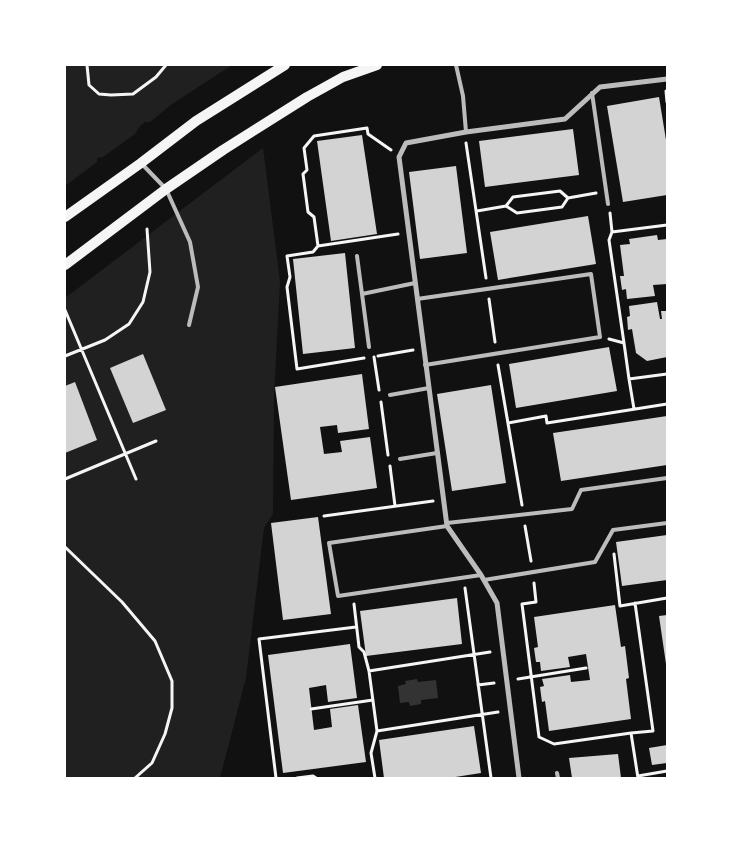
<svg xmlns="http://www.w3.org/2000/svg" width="732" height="843" viewBox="0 0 732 843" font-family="'IBM Plex Sans',sans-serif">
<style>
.green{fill:#202020}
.water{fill:#333}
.building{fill:#d3d3d3}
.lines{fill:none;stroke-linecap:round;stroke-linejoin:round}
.path{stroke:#f5f5f5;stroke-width:3}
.service{stroke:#bcbcbc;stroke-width:4}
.minor{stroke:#bcbcbc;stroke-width:5}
.secondary{stroke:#f5f5f5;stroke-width:10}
</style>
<rect width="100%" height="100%" fill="#111"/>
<path class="green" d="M65,65H232L172,104L150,122H145L140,126L135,134L103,157L97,158V162L65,186Z
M263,148L280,281L274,396L273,514L264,528L246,678L220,778H65V298Z"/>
<path class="water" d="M417,679L418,682L436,680L438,698L421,700V704L410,706L409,702L400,703L398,686L406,684L405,681Z"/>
<path class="building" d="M659,97L667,146V195L623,202L607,106Z
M573,129L579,175L485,187L479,141Z
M362,135L377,234L331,241L317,141Z
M456,166L467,253L420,259L409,172Z
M588,216L596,264L498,280L490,232Z
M657,235L658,240L667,239V284L653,285L655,296L627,299L626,289L622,290L620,276H624L620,245L630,244L629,239Z
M345,253L355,348L303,354L293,259Z
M657,302L660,319H662L661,311H667V357L647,361L636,353L632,329L628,330L627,317L630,316L629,306Z
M609,347L617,391L516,408L509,364Z
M143,354L166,410L133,423L110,368Z
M362,374L369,429L338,433L337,425L320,427L324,454L342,452L340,441L370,437L377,488L291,500L275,387Z
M75,382L97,440L65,453V386Z
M491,385L506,483L452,491L437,394Z
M667,416V465L561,481L553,433Z
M318,517L331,614L283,620L271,523Z
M667,535V580L622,586L616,542Z
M457,598L462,644L366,656L360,611Z
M615,605L621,647L625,646L629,678L626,679L631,719L549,731L545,701L542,702L540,687L544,686L542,679L570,675L571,682L590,680L586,654L568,657L570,667L541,671L540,662H536L534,648L538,647L534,617Z
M667,615V664H666L659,616Z
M350,644L357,698L328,702L326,685L309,688L314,730L332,727L330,709L358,705L366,762L283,773L268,655Z
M474,726L481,773L449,778H384L379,740Z
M667,745V763L652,765L649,748Z
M618,754L621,778H572L569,758Z"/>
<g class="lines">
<path class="path" d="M87,65L89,85L99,94L111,95L133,94L156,77L166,65
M666,91L667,102
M466,143L486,278
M506,206L517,213L562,207L568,198
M477,211L506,206L513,197L560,191L568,198L596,193
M610,213L612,232L667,225
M612,232L609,240L624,343
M318,246L398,234
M489,299L495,342
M65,310L136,479
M609,339L624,343L629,379L667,374
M65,356L105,340L129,324L143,302L150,272L147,229
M378,356L413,350
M374,357L379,390
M364,358L297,369L287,287L290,277L287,256L313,252L318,246L314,217L308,212L303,174L307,170L304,148L314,136L367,128L368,134L391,150
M498,365L522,505
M629,379L634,409
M381,402L388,455
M508,423L546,416L547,423L667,404
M390,466L395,506
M65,479L156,441
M324,516L433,501
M525,526L531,561
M65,547L122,602L155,641L172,681V708L165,734L152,763L135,778
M614,554L620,606L667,598
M534,583L536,602L522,604L539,737L554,744L631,733L638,778
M465,588L491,778
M354,604L359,647L364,652L369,671
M490,652L369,671L377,731L498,712
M518,679L586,668
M478,685L494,683
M311,709L373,700
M631,733L653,731L635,603
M638,776L667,771
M276,778L259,639L356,627
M297,778L313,776L316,778
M375,778L371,753L377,731"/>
<path class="service" d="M456,65L463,96L466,132
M592,93L608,204
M141,163L166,189L190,242L198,287L189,325
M357,256L369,347
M362,294L415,283
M417,299L591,274L600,337L425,365
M390,395L429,388
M400,459L437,453
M447,523L572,509L581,490L667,478
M447,526L329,543L338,596L481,575
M484,580L595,562L613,530L667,523
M557,773L558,778"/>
<path class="minor" d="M519,778L497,603L481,575L447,526L399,157L406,143L466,132L565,119L600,87L667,79"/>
<path class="secondary" d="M65,217L141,163L196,121L285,65
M65,265L166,189L223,150L307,97L343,77L377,65"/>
</g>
<rect width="732" height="843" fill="none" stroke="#ffffff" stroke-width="132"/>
</svg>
